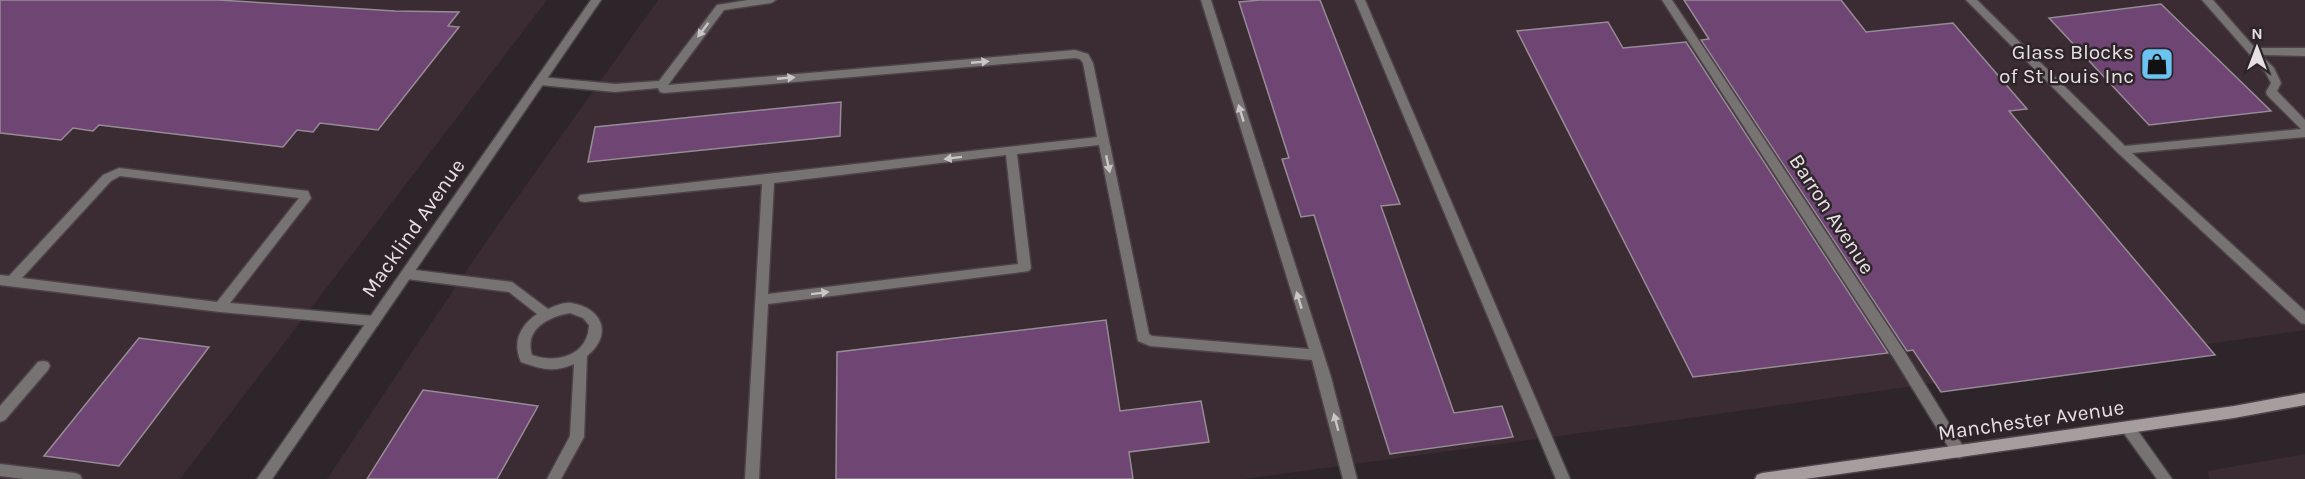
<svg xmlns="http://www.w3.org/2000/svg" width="2305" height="479" viewBox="0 0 2305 479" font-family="Karla,sans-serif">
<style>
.built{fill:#3b2b33}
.building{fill:#6f4573;stroke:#958c95;stroke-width:1.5}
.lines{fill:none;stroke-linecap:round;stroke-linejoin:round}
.service-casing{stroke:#4c4348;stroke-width:3}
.tertiary-casing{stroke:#4c4348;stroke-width:3}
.secondary-casing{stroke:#4c4348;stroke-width:3}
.service{fill:#787373;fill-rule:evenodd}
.tertiary{fill:#787373;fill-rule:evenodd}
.secondary{fill:#a69d9e;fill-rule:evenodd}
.oneway{fill:#cbc5c7}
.labels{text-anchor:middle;stroke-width:5;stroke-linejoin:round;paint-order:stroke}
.poi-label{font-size:21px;fill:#e7e0e3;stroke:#2e252a;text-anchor:end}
.street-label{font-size:21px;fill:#e7e0e3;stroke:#2e252a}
</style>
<rect width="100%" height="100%" fill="#2e252a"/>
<path class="built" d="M0,0H547L180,479H0Z
M658,0H2305V330L1676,420L1244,479H327L483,246Z
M2305,454V479H2209L2208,471Z"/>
<path class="building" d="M0,0H219L395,11L459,12L448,26L459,27L378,130L320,123L313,132L297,130L283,147L99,125L93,131L73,128L61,140L0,133Z
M1260,0H1320L1400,204L1381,206L1454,413L1502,406L1513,437L1390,454L1314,215L1301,217L1282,159L1289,158L1239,2Z
M1684,0H1841L1866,32L1953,23L2027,109L2009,111L2215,355L1941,392L1913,350L1907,351L1701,40L1709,39Z
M2161,4L2271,111L2149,125L2049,18Z
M1608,22L1623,48L1686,42L1888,353L1693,377L1517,31Z
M841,102L840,136L588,162L595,127Z
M1106,320L1120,411L1201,401L1209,442L1129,452L1133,479H836L837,352Z
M139,338L209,347L119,466L44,456Z
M423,390L538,406L497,479H367Z"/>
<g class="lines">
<defs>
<path id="service" d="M748,0H776L771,3L724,10L668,85L1075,50L1088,54L1093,63L1149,334L1152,336L1309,349L1201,0H1211L1331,377L1357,479H1343L1312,360L1150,346L1138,341L1099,145L1017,154L1031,268L1029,271L768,304L759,479H745L762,184L584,202L580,201L578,198L580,195L1097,137L1083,63L1080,59L1075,58L664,93L660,92L658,88L615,92L540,85L535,81L540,77L615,84L659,81L717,5ZM1006,155L1018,264L768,294L774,183Z
M1355,0H1365L1570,479H1556Z
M1662,0H1672L1905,352L1964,448L1966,452L1964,456L1959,458L1954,456L1895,360Z
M1966,0H1977L2125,146L2301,129L2267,95L2266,92L2271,83L2266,73L2202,0H2213L2255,48H2305V56L2261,55L2274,68L2281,83L2277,91L2305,120V137L2132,153L2305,311V324L2301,323L2118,153Z
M119,168L308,191L311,198L309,201L230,303L374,316L378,317L380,321L378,325L374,326L220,312L0,285V275L9,276L103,175ZM120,176L299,198L217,302L22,278L111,181Z
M407,269L512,282L548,309C555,306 564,302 571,303C603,308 613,335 587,356L584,437L561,479H547L570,436L574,364C554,373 541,369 521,362C512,342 520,326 537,314L509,292L407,279L403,277L401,274L403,271ZM570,313L583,318L589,325C588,356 556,364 532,355C524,329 548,317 570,313Z
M43,361L48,362L50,366L48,370L5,420L0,422V406L38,362Z
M2128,422L2133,424L2172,479H2157L2123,432L2121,428L2123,424Z
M0,464L75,473L80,475L82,479H24L0,476Z"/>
<path id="tertiary" d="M591,0H601L272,479H257Z"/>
<path id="secondary" d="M2305,393V405L2234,418L1805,479H1755L1757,475L1762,473L2234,406Z"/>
</defs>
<use href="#service" class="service-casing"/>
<use href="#tertiary" class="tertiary-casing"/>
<use href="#secondary" class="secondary-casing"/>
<use href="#service" class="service"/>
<use href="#tertiary" class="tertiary"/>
<use href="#secondary" class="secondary"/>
</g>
<defs><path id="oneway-solid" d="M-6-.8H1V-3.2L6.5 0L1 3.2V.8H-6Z" transform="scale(1.5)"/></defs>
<g class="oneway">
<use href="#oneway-solid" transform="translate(703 30) rotate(127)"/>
<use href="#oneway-solid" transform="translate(980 62) rotate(-5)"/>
<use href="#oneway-solid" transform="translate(786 78) rotate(-5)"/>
<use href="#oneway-solid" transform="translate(1241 113) rotate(-107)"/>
<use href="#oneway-solid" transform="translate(953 158) rotate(173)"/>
<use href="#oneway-solid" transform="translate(1108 164) rotate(78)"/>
<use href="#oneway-solid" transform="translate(820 293) rotate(-7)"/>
<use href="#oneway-solid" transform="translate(1299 300) rotate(-107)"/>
<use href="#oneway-solid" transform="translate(1336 422) rotate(-105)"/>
</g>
<defs>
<symbol id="shop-square" viewBox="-11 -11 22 22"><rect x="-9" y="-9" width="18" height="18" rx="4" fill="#6ac3f1" stroke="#2e252a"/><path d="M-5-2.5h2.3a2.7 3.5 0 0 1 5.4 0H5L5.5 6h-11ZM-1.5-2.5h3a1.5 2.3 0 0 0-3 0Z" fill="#111"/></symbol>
</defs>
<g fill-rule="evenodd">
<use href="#shop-square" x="2138" y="45" width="38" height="38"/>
</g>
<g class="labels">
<g class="poi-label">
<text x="2134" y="59">Glass Blocks<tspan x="2134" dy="24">of St Louis Inc</tspan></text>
</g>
<g class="street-label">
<text transform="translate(1832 214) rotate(57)" y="7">Barron Avenue</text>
<text transform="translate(413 228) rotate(-55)" y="7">Macklind Avenue</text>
<text transform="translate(2031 420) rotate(-8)" y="7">Manchester Avenue</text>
</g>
</g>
<g transform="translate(2257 48)" stroke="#2e252a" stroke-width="4.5" paint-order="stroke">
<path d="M0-4.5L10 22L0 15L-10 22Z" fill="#e7e0e3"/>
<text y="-9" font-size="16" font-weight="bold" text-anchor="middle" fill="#e7e0e3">N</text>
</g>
</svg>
